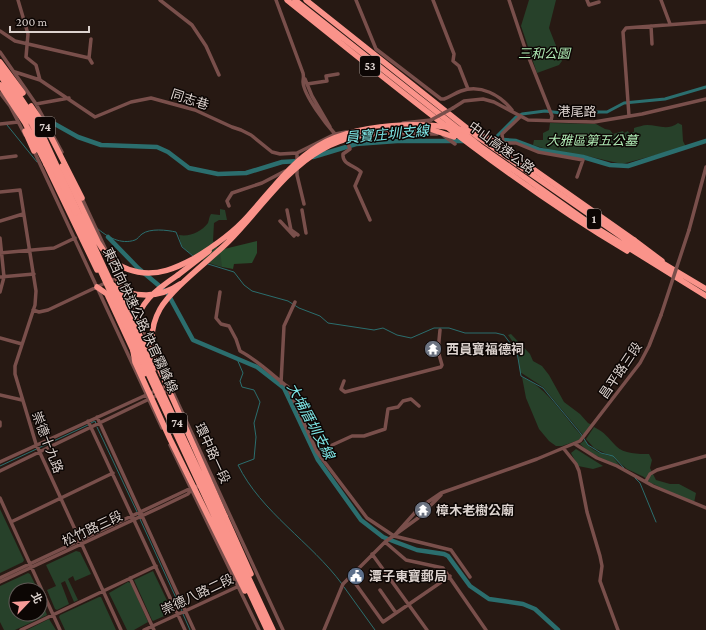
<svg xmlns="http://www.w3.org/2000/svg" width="706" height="630" viewBox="0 0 706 630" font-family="'Crimson Pro','Noto Sans TC',serif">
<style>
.green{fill:#27412a}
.forest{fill:#294c2d}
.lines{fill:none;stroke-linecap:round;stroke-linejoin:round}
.stream{stroke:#2b6e6e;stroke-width:1}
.canal{stroke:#2b6e6e;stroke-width:3}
.river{stroke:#2b6e6e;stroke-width:4.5}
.minor{stroke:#794f4b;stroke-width:3.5}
.highway{stroke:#fa938a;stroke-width:5.5}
.minor-bridge{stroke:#794f4b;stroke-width:3.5}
.highway-bridge{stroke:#fa938a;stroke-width:5.5}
.labels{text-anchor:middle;stroke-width:3;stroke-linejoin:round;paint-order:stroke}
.shield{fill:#0c0604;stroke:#9e9591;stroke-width:1}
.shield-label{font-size:12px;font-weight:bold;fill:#dcd2ce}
.park-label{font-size:13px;font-style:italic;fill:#aee9b3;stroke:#0c0604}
.street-label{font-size:13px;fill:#dcd2ce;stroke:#0c0604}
.poi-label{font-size:13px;font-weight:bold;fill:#dcd2ce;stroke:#0c0604;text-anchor:start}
.water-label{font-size:14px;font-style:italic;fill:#7de4e4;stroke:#0c0604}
</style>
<rect width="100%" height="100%" fill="#271913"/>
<path class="green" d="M529,0H556L549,28L562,61L559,65L537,73L521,26Z
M550,123L596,124L605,129L610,130L613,134L623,131L624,133L628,131L629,133L634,132V128C638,127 643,125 647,125C657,125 668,131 678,123L682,125L683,141L686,147L622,164L587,156L553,151L533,145L534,140H543V133L549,130Z
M220,209L225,210L227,220H219L214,223L213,241L222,254V267C212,265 185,254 181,244C180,242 180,238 179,235C190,237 201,232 208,223C209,220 209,217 211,214L220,215Z
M511,334L530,354L533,361L542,366L549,375L564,402L580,414L588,423L592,425L583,435L543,387L520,372L518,349L508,335Z
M522,377C549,389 562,415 582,436L579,440L562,446H556L549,441L539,429L526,398Z
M594,427C606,433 607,437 616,446C624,454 638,454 649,454L652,460L650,468L656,480L670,484H679L696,493L694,503L649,482L644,477L627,469L613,457L620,466C606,460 591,455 580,444L585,440C589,450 601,454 611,456L594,448L586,439Z
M576,449L603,466L593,469L578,466L571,453Z
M0,509L24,560L23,562L0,573Z
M76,551L80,552L91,574L75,581L73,576L68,579L78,600L74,602L65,581L61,583L69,604L57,610L55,609L47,590L56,586L46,565Z
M153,571L172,611L171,613L153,621L152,620L134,580Z
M28,573L30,574L38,590H16V614H40V595L47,615L15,630H4L0,622V586Z
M128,582L131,583L148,622L134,630H127L109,593Z
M99,597H101L116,630H65L59,617L60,615Z
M49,619L56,630H27Z"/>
<path class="forest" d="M257,241V253L252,263L234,264L233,269L222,267L220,250Z"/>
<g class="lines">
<path class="stream" d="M7,125L37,162
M97,228C107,237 121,245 135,240C138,239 139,236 142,234C150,228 167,230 176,232L182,247L193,256
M208,264L234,272L244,285L252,291L288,301L299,308L320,316L328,323L374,330L383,328L397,335L411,338L434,328H449L465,333H496L504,335L517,352L521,376L543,388L581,434L588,445L601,453L613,456L624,468
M237,359L243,373L240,381L242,387L254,390L260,402L254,423L256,437L254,459L238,465C261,512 311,542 342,584
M91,423L95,421L96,424
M97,427L139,516
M0,466L88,425
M635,478L640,483L656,522
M140,519L182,611
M344,587L375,630
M183,614L190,630"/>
<path class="canal" d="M494,139L516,117L522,114L545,111L577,115L592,112H607L624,103L665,99L706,87"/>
<path class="river" d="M53,123L78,137L101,145L157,147L168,152L189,168L218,174L246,173L282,162L299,161
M489,139L516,141L540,150L583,157L610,165L628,166L706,141
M313,157L356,144L397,141H466
M108,237L138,268L163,289
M168,294L193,340L257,367L284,388L318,460L361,520L383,537L393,541L417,550L444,554L448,556L470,586L489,599L523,604L535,609L558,630"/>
<path class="minor" d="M18,0L28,34L26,57L36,65L40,80
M160,0L192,25L206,46L219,75
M276,0L303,73C304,77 303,79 303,82C304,96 326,124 335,134
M356,0L376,49L441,99H444C450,97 455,93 461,91C481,84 500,95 512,110
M433,0L454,54L453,61L459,66L468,89
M509,0L525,48L552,116L551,121
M587,0L589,5L599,2
M661,0L670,24
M651,26L652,44
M0,31L15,41L89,58
M91,39L89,58L92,63
M0,52L36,104L62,152
M15,72L40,80L95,117L131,102L151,98L195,110L232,127L241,130L251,135L272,152L280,154L297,153L335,134L346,132
M305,79L312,96L330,127
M307,84L327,81L326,76L338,74
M0,93L10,106L25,135
M36,104L69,98
M453,108L464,101L483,99L494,102L528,120L594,122L642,114L706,99
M521,116L502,134L503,143H516L538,152L583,160L577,177
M629,116L623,32L626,28L706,22
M403,123L431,120
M0,124L18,122
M400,134H437
M443,135L455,144
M346,139L350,149L343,154C342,165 355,165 361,172L355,186L370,220
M34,151L162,428
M297,153V175L304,204
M0,158L16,156
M0,192L20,190L36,291L35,305L15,366V374L36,444L121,630
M81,196L106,250
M229,206L227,201L232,193L262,183L285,171
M287,210L291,230L298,235
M302,210L306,233
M0,221L23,214
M280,221L294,236
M689,230L706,167
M0,238L4,277L0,292
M0,253L54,248L75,238
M110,260L151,346
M0,277L34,274
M220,292L216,318L221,324L229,326L236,339L240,351C259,361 272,375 288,387L317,452L367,518L394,536L451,550L470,577
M33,310L39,312L48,310L118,277
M0,338L22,344
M344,381L341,389L345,392L441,367L442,365L438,351L440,330
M281,383L284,326L295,302
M171,388L283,630
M0,395L22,400
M97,417L194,630
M88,421L185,630
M0,422V426
M575,444L597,458L617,466L653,486L706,508
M170,445L259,630
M564,449L576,464L579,471L587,512L600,556L602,566L600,581L618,630
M317,452L352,436H364L385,429L388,409L398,407L403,401L411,399L419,406
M0,462L168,385
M0,471L170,389
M646,481L650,474L657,470L706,456
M0,498L60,630
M11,522L113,473
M394,536L419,508L441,493L537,459L580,441L640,363L649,346L661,315
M385,542L406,560L443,568L486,630
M372,554L427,630
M350,576L383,622L450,576
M0,578L187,490L202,485
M130,578L154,630
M0,582L163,506L188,494L191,490
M380,590L396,613
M21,630L156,566
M144,630L239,586
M324,630L343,584L385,542L418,518L441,495"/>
<path class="highway" d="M287,0C397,88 506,179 627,251
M295,0L480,146L595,227L706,296
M306,0L478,137L639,249L706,289
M0,62L23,93
M0,67L36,121L80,216
M0,75L32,124L76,218
M0,85L25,123L46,164
M31,106L48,131L82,198
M25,131L34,151
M403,131L430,129L454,137
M634,240L662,261
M178,275L209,251
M118,277L119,291L155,368
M97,287L107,294L144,374
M225,516L251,574"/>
<path class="minor-bridge" d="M431,120L453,108
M661,315L689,230"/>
<path class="highway-bridge" d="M46,164L97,270
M62,166L98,242C107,258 121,269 138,272C158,276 176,268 193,259C213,247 232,234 248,216C270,192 290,163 318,146C361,120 448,118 492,140L634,240
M80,216L273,630
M76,218L267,630
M113,285C134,299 160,298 180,284
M133,330C140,302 154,291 178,275
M132,345L135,362L170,439L245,591
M225,516L155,359C150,342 151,325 160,309C172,288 210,260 229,241C258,212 285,170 321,150C347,135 374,133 403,131"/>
</g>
<defs>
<symbol id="temple-disc" viewBox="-11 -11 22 22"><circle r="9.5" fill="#6b7280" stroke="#0c0604"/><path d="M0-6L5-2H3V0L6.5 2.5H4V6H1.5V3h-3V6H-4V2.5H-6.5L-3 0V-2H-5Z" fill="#fff"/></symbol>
<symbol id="civic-disc" viewBox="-11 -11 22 22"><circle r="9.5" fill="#5c6f8a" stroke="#0c0604"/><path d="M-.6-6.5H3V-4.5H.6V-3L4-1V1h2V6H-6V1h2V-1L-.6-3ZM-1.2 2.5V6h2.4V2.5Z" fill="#fff"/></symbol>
</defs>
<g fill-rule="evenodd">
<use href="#temple-disc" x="423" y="339" width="20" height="20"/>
<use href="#temple-disc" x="413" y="500" width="20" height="20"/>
<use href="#civic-disc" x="346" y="566" width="20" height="20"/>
</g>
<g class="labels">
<g class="shield">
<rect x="360" y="56" width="20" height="20" rx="3"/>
<rect x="35" y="117" width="20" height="20" rx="3"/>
<rect x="587" y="209" width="14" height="20" rx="3"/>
<rect x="167" y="413" width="20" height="20" rx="3"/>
</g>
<g class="shield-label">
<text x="370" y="70">53</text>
<text x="45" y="131">74</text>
<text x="594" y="223">1</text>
<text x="177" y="427">74</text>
</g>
<g class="park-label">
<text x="544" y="58">三和公園</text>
<text x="592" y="145">大雅區第五公墓</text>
</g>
<g class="street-label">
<text transform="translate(190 99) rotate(18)" y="5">同志巷</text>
<text x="577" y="116">港尾路</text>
<text transform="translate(502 147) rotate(36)" y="5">中山高速公路</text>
<text transform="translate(141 320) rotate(65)" y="5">東西向快速公路 快官霧峰線</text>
<text transform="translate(620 370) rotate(-56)" y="5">昌平路三段</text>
<text transform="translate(48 442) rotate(69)" y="5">崇德十九路</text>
<text transform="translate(213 453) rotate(65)" y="5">環中路一段</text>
<text transform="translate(92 528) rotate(-25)" y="5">松竹路三段</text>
<text transform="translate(197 594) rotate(-25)" y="5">崇德八路二段</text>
</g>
<g class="poi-label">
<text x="446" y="354">西員寶福德祠</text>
<text x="436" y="515">樟木老樹公廟</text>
<text x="369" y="581">潭子東寶郵局</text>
</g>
<g class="water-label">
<text transform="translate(387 134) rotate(-5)" y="5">員寶庄圳支線</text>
<text transform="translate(311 421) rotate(62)" y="5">大埔厝圳支線</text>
</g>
</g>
<g transform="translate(28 602) rotate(65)"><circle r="19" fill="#0c0604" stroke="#5f5855"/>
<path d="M0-3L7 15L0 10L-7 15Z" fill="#f59b97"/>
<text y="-6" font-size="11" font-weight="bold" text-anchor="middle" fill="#dcd2ce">北</text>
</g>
<path d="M10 26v6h79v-6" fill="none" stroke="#dcd2ce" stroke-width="2"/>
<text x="16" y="26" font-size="12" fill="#dcd2ce" stroke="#0c0604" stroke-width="3" paint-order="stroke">200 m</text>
</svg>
